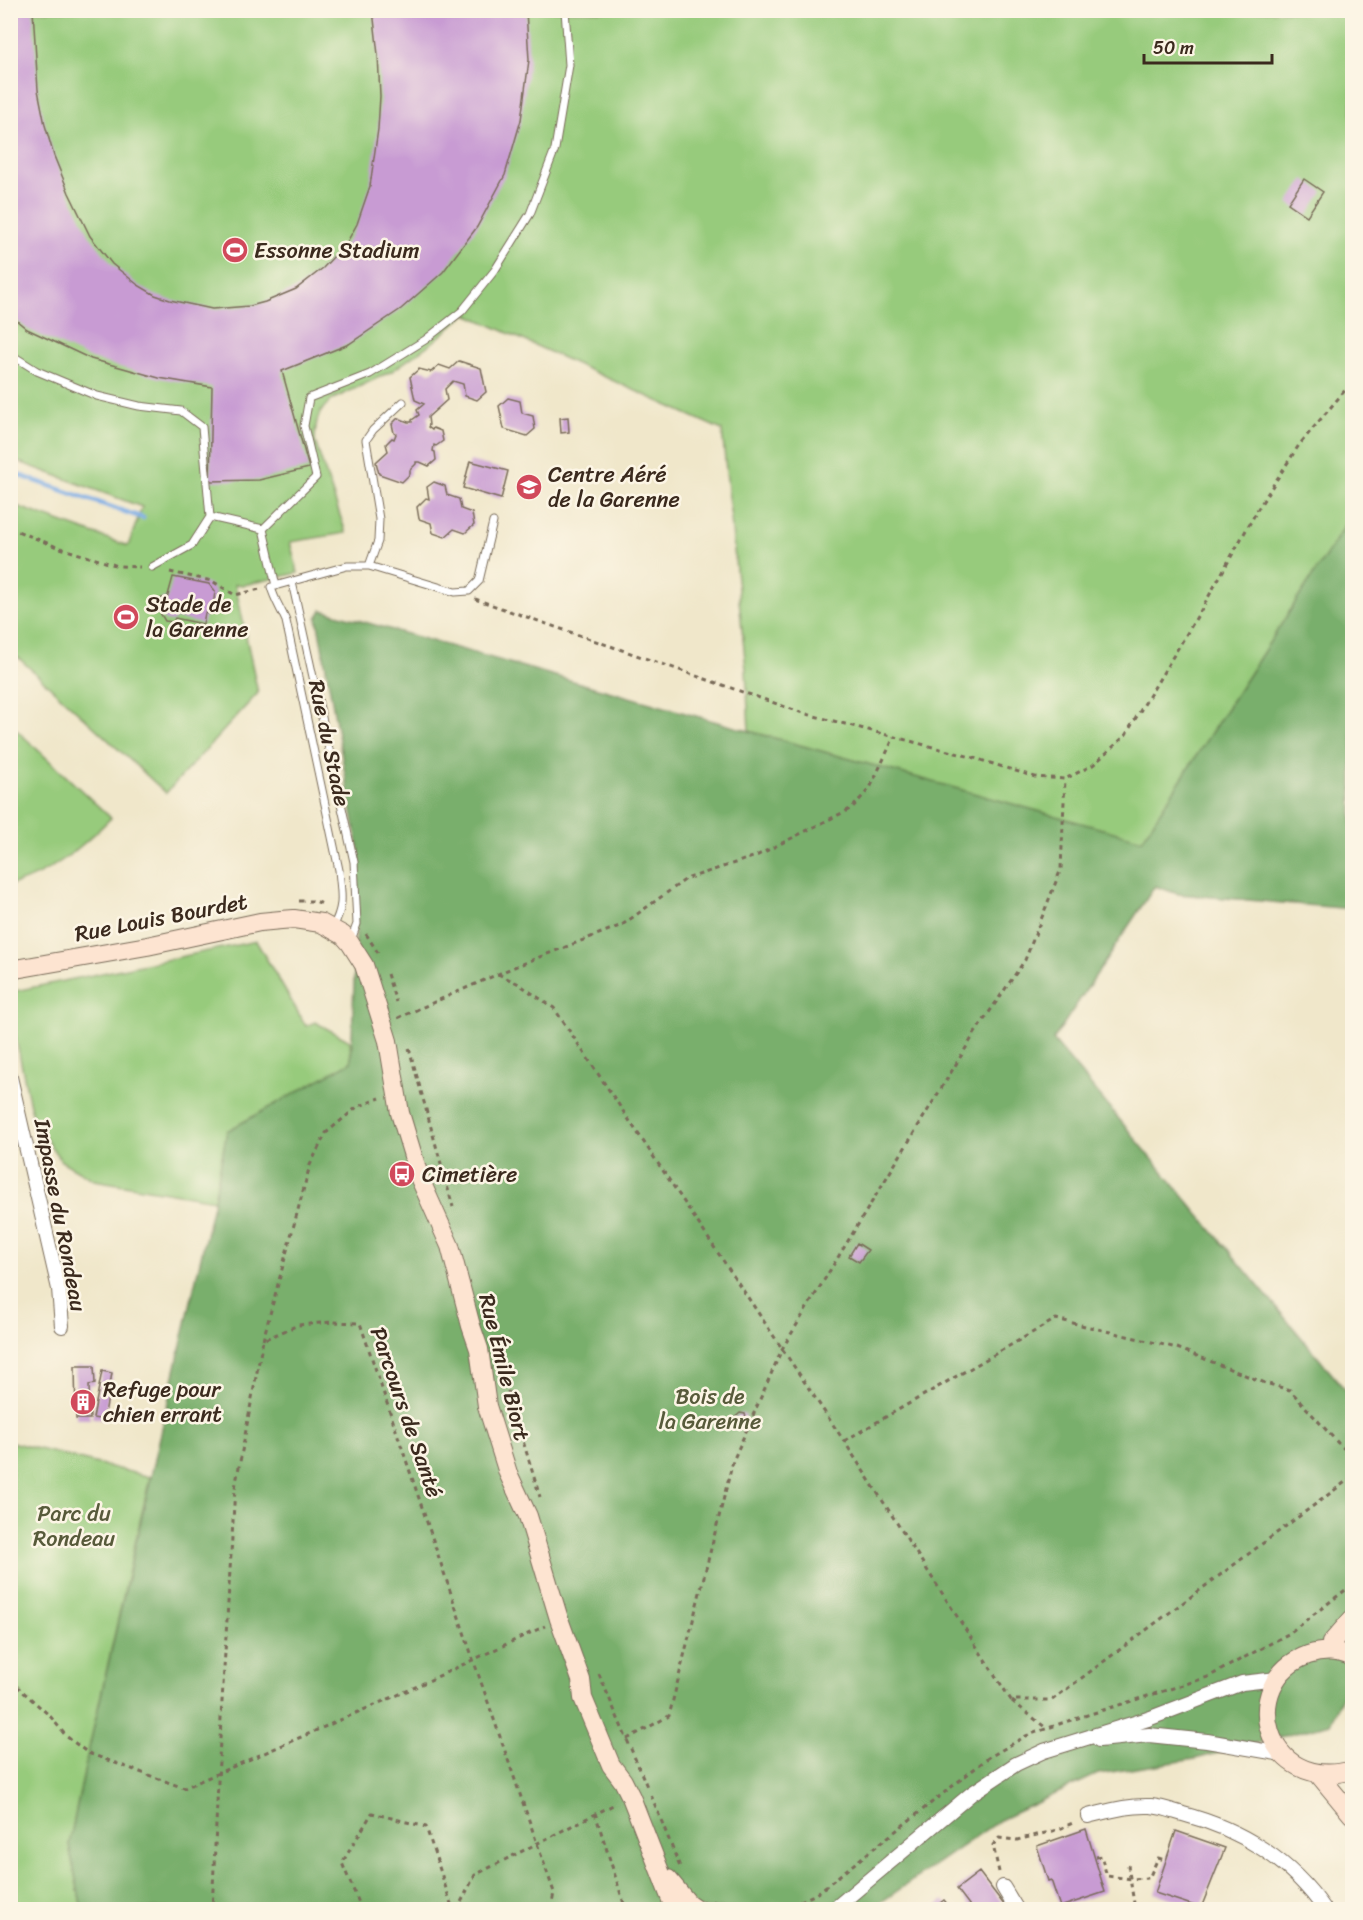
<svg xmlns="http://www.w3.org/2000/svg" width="1363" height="1920" viewBox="0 0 1363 1920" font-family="Sriracha,sans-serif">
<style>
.green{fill:#97cb7c;stroke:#697a4d;stroke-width:1.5}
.forest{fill:#79af6c;stroke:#5a6c45;stroke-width:1.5}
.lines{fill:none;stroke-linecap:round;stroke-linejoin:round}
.stream{stroke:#79abe5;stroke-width:5}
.building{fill:#c89bd3}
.lane-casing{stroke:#7a6c5a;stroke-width:9}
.street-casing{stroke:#7a6c5a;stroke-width:16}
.secondary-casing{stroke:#7a6c5a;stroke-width:20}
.path{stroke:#7a6c5a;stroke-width:3;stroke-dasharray:4.5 4.5;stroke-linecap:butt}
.lane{stroke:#fff;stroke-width:7}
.street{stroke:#fff;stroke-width:14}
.secondary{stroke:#fde4d1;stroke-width:18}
.labels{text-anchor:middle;stroke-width:5;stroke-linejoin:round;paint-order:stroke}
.poi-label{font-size:22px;fill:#3b2a1e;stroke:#fcf5e5;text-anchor:start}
.street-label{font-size:22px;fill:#3b2a1e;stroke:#fcf5e5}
.park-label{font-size:22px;fill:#575a3a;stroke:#fcf5e5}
</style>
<rect width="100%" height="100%" fill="#fcf5e5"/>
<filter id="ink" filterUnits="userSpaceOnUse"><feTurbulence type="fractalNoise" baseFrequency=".0167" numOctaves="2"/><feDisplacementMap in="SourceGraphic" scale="12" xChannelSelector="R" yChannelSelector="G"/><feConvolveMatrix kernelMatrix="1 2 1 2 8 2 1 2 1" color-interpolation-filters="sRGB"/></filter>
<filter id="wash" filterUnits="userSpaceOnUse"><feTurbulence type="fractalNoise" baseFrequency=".008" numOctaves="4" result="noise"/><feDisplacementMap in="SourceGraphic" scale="24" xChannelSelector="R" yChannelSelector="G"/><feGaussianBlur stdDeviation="1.35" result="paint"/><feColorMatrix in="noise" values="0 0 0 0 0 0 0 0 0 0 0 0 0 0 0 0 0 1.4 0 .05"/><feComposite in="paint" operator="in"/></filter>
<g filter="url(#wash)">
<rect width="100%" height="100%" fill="#f0e7ca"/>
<path class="green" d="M10,11H1352V515L1142,840L749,731L746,669L722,430L466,314L433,342L392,371L333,399C317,411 315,423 315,442L346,533L290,542L298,573L244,585L235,584L258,693L166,793L11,651V504L128,546L142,507L11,459Z
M10,724L111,818C82,847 51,874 11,885Z
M256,941L306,1026L315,1022L350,1041L351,1063L227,1131L214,1200L94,1180L61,1161L33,1120L11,1015L10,992Z
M11,1442L150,1477L88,1753L69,1845L82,1909L11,1910Z"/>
<path class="forest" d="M1352,515V909L1178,894L1155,886L1053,1040L1352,1398V1674L1330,1724L1195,1759L1098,1774L1000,1820L871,1909H82L69,1845L88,1753L214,1200L227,1131L351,1062L359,851L317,618L322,610L749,731L1142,840Z"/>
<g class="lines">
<path class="stream" d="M10,472L143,518"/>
</g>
<g id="blocks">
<path class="building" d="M10,10H33L38,90L45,125L54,156L69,193L90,236L112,264L138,285L155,295L170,300L212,309L250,306L265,302L296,289L323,268L347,242L357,224L370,186L378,129L380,96L378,55L373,10H526L529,60L521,120L505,175L477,227L443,272L401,309L349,344L282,371L309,468L259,480L210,481L212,387L159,378L91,359L27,329L10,315Z
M1304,179L1323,192L1307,216L1288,203Z
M459,361L481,368L486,392L477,400L465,396L463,384L453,381L445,389L447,400L428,417L429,425L428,427L432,430L433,428L441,431L443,441L436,446L434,445L433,451L435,452L436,460L429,466L420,462H416V464L410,470V474L402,482L379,474L376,462L388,451L386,444L392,438L394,439L396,434L394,433L392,424L398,418L408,422H412V420L419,415L417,410L424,404L415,400L410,377L419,369L431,372L439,365L450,369Z
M508,398L520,401L522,413L533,416L535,429L527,436L504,429L499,406Z
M568,417L569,432L561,433L560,418Z
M470,461L508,471L501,499L463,488Z
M434,482L445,486L447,495L459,499L461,509L472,513L474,525L465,533L454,529L445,537L433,533L431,523L419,519L417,507L426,498L429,499L427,487Z
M173,577L209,584L215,592L212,614L205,613L203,624L175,618L173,622L165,621L159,611L162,598L167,599Z
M857,1243L868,1250L859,1262L849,1256Z
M75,1366H94L95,1384L89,1385L90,1419H76Z
M102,1371L112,1373L104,1420L93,1418Z
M740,1413L745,1414L746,1417L739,1424L735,1425L732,1420Z
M1086,1829L1105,1892L1060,1907L1051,1880L1048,1881L1037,1846Z
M1176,1831L1225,1848L1201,1908L1155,1893Z
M979,1872L1008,1910H973L957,1889Z
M944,1900L952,1910H931Z"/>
</g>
</g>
<g filter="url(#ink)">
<use href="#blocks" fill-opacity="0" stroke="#7a6c5a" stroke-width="1.5"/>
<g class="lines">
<defs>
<path id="lane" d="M10,354L37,371L97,396L139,406L181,411L202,427L210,517L263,529
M369,566L378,541L379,519L366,440L373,430L403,402
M152,567L192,545L210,517
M292,582L354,862L357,924L351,940
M276,586L263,529L316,477L304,426L309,398L370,374L425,340L462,311L495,270L530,214L555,149L569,65L565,10
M333,927C345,904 341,895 339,870L286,621C281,609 274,599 271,587L347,566H369L455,592L469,591L479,581L493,522"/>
<path id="street" d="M10,1077L59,1289L62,1326
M1099,1740L1149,1735L1207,1741L1282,1754
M1088,1816C1109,1811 1129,1805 1151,1806C1162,1807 1173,1811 1183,1814C1240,1829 1291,1860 1325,1910
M1003,1887L1017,1910
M833,1910L971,1794L1016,1764L1044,1751L1148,1719L1242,1683L1277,1679"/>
<path id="secondary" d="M10,970L147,946L260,922L281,920L294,919L321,923L343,935L350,943L364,965L388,1041L400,1113L420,1179L450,1246L471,1326L479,1349L487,1406L508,1473L528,1516L559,1619L581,1680L583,1698L611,1765L623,1781L631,1797L675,1910
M1331,1651V1643L1352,1619
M1352,1657C1339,1650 1322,1650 1308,1655C1236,1681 1264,1795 1352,1770
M1319,1775L1352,1815
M668,1879L688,1903L698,1910"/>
</defs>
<use href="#lane" class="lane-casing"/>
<use href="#street" class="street-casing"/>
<use href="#secondary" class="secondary-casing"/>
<path class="path" d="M10,528L57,547L118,566L140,567
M170,572L212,581L235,595L260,589
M475,599L803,713L971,757L1035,777L1065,779L1093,765L1125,736L1201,610L1259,507L1299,445L1352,382
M299,901H315L325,905
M366,934L380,956
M387,974L396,1002
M498,974L517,983L554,1008L844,1441L1011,1700H1052L1352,1477
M398,1018L514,967L622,925L686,879L756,856L852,808L870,788L894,737
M409,1048L453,1207
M263,1340L310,1165L326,1133L357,1107L380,1098
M500,1365L540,1497
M844,1441L1056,1319L1177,1348L1265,1383L1290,1390L1338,1443L1352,1456
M599,1674L648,1789
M10,1680L50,1716L66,1736L88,1753L184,1788L409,1690L545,1626
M1012,1701L1046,1728
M627,1739L669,1716L733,1461L782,1349L975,1033L1025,960L1061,869L1065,779
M651,1795L680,1867
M595,1813L626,1910
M1096,1857L1101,1856L1107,1876L1132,1879L1149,1878L1158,1858L1165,1860
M1128,1865L1135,1910
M999,1872L993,1845L999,1838L1017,1840L1057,1830L1075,1822
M712,1901L726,1907L796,1903L816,1894L988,1758L1026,1736L1062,1723L1208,1677L1288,1634L1352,1585
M212,1910L221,1718L235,1488L263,1340L298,1325L332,1322L360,1323L473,1659L554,1892L551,1910
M362,1910L342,1863L372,1813L426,1827L453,1910
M457,1910L475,1875L615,1804"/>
<use href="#lane" class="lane"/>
<use href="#street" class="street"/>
<use href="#secondary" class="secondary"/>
</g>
</g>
<defs>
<symbol id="stadium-disc" viewBox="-11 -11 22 22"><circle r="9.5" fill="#d1495b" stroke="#fcf5e5"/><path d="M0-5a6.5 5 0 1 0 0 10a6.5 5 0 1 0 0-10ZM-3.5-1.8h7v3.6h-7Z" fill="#fff"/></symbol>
<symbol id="school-disc" viewBox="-11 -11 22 22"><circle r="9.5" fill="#d1495b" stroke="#fcf5e5"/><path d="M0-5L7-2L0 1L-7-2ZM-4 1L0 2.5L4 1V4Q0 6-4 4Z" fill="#fff"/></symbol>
<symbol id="bus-disc" viewBox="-11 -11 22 22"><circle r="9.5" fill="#d1495b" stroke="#fcf5e5"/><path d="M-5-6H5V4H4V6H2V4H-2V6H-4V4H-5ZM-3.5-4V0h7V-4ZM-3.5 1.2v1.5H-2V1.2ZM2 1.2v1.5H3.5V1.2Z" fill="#fff"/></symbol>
<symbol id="building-disc" viewBox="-11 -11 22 22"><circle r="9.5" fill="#d1495b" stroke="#fcf5e5"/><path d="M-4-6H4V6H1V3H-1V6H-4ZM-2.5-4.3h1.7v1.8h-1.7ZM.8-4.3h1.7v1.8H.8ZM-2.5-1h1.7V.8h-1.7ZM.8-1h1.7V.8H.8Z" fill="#fff"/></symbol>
</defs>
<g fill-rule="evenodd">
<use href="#stadium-disc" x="220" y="235" width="30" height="30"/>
<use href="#school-disc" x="514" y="472" width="30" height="30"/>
<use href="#stadium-disc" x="111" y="602" width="30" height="30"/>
<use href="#bus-disc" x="387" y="1159" width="30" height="30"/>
<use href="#building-disc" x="68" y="1387" width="30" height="30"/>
</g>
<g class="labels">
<g class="poi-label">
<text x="254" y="258">Essonne Stadium</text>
<text x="548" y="482">Centre Aéré<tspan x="548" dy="25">de la Garenne</tspan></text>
<text x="146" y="612">Stade de<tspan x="146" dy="25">la Garenne</tspan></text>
<text x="422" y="1182">Cimetière</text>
<text x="103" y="1397">Refuge pour<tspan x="103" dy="25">chien errant</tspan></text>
</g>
<g class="street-label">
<text transform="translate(330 743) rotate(78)" y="8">Rue du Stade</text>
<text transform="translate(161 917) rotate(-11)" y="8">Rue Louis Bourdet</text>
<text transform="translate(61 1215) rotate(79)" y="8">Impasse du Rondeau</text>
<text transform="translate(505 1367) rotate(76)" y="8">Rue Émile Biort</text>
<text transform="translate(407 1412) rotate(71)" y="8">Parcours de Santé</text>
</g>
<g class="park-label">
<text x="710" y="1404">Bois de<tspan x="710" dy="25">la Garenne</tspan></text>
<text x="74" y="1521">Parc du<tspan x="74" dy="25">Rondeau</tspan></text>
</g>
</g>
<rect width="1363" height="1920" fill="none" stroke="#fcf5e5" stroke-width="36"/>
<path d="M1144 54v9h128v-9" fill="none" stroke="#3b2a1e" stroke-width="3"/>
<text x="1153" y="54" font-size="18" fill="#3b2a1e" stroke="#fcf5e5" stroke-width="4.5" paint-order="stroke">50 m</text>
</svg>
